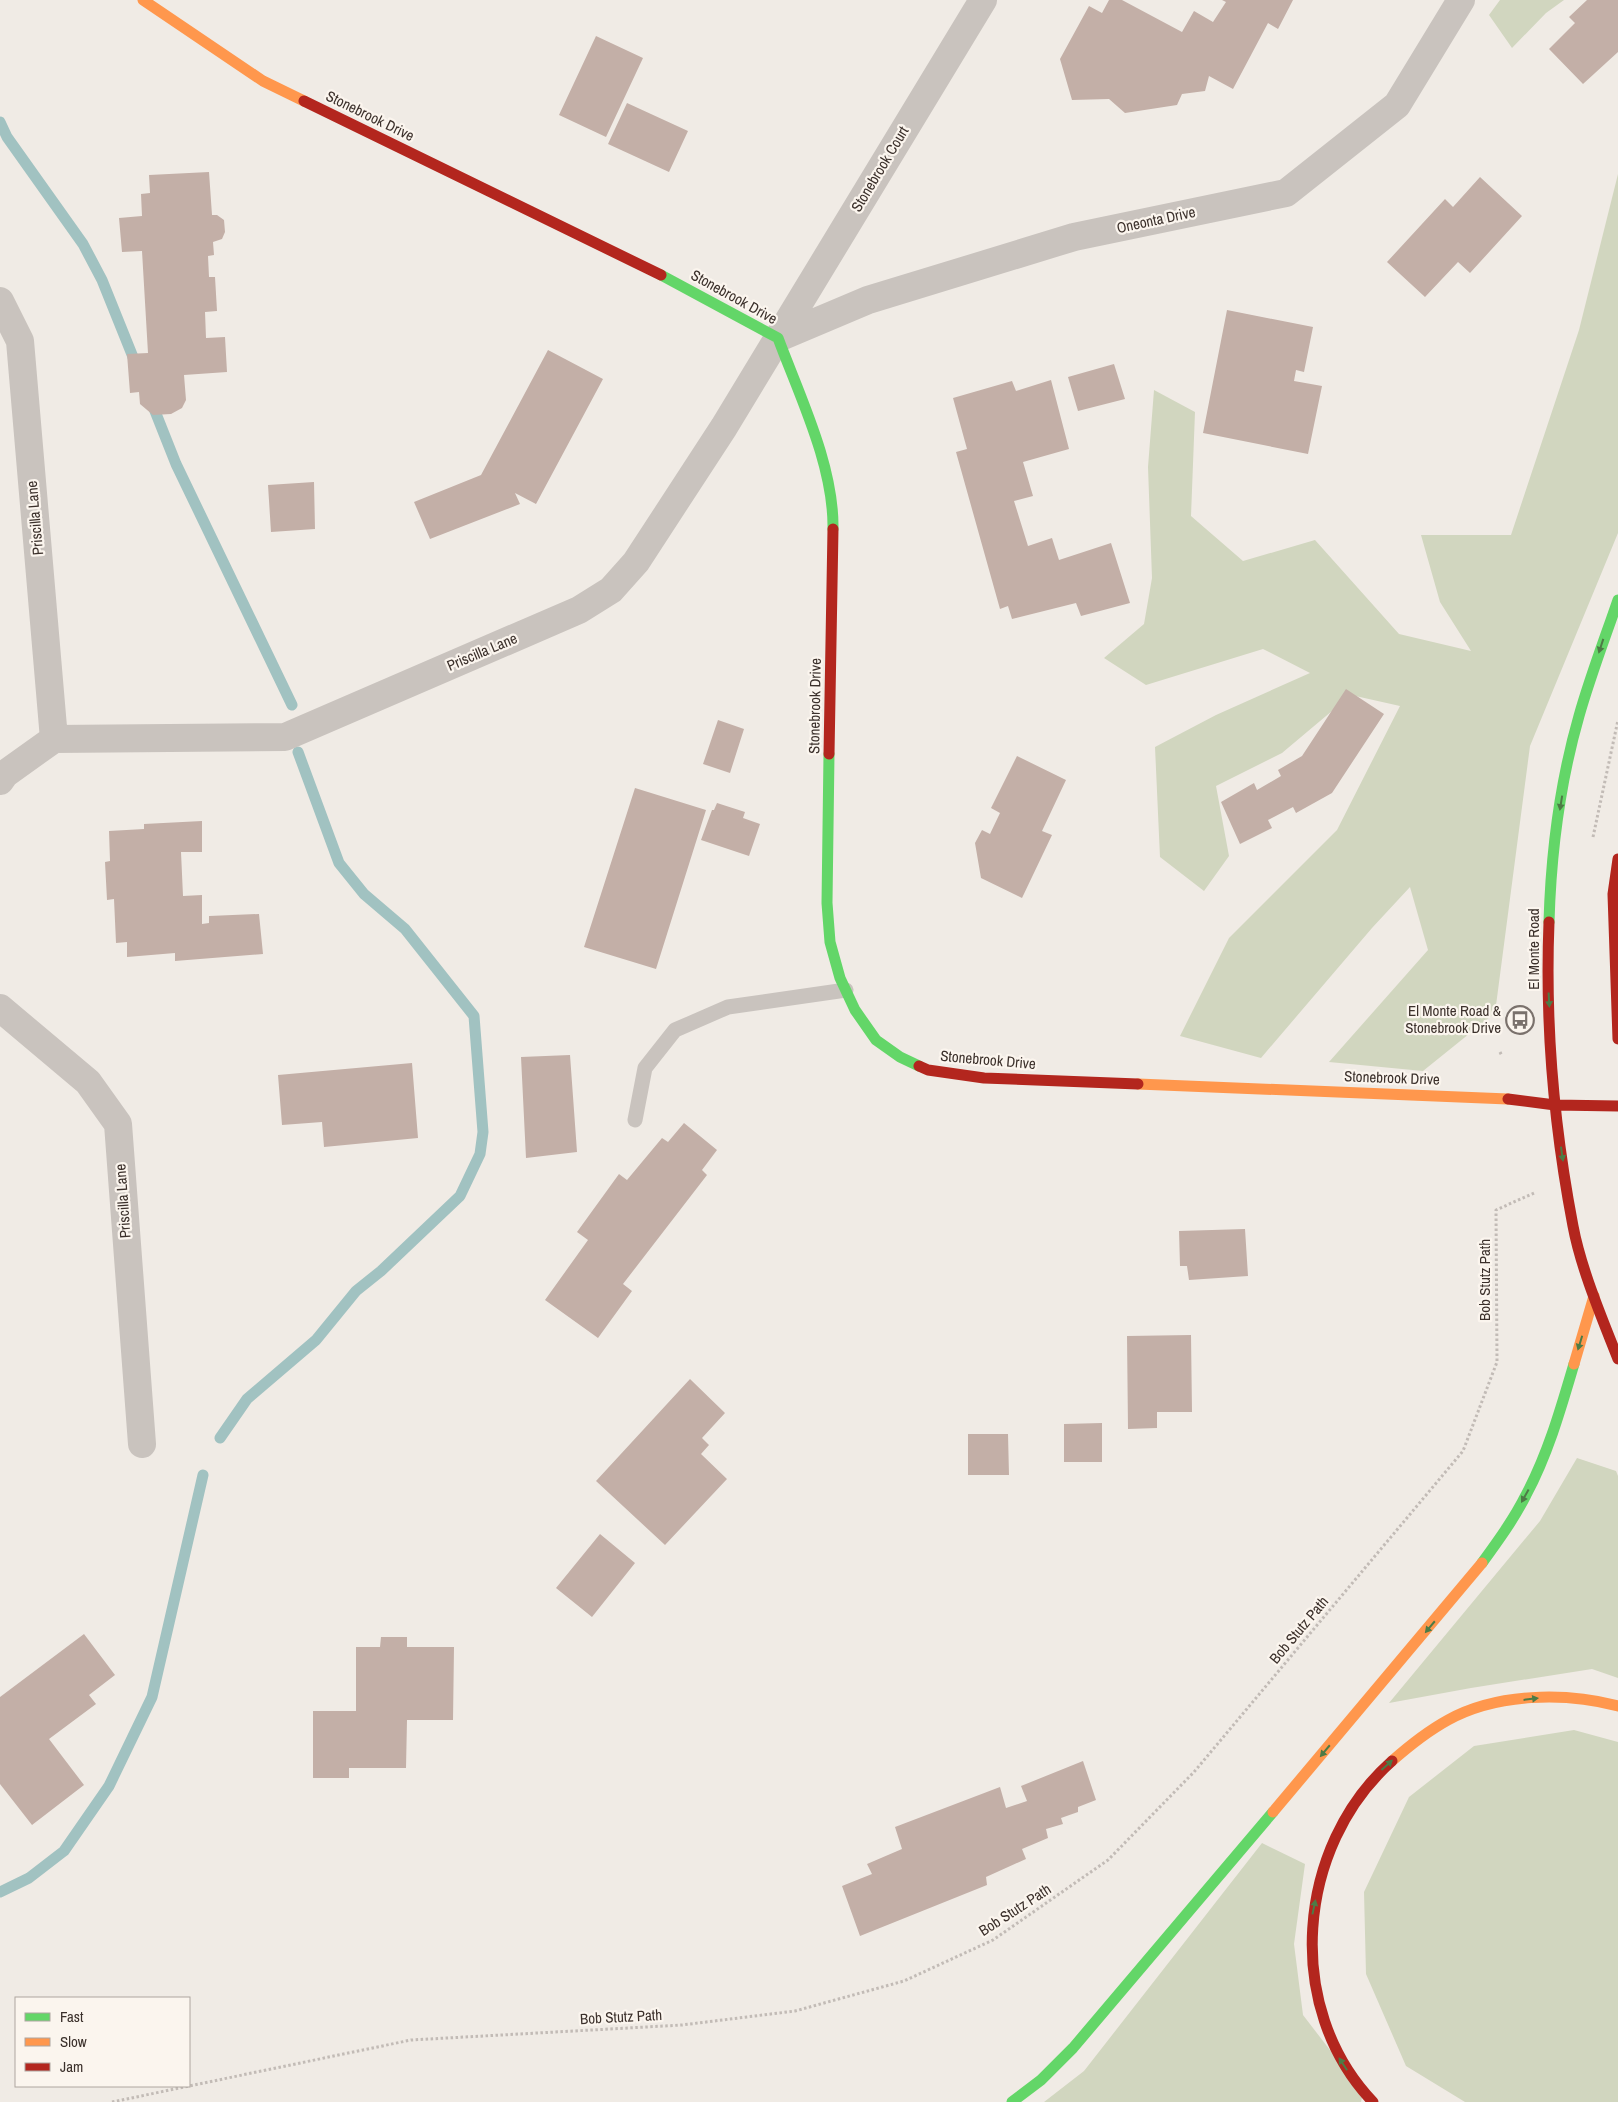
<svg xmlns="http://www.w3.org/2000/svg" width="1618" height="2102" viewBox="0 0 1618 2102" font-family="'Archivo Narrow',sans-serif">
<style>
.green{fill:#d1d6bf}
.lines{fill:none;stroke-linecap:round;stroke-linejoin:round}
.stream{stroke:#a1c2c1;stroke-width:11}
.building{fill:#c3afa7}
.path{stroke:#c2bbb6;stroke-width:3;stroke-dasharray:2.5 2.5;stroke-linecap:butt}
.lane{stroke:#c9c3be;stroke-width:15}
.street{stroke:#c9c3be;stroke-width:28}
.fast{stroke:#63d668;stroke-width:11}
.slow{stroke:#ff974d;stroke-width:11}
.jam{stroke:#b3261e;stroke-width:11}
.oneway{fill:#4d7b46}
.labels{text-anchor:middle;stroke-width:4.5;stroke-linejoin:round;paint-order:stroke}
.street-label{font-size:15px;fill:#3b302b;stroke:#fbf5ee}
.poi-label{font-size:15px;fill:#3b302b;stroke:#fbf5ee;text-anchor:end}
</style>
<rect width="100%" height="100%" fill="#f0ebe5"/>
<path class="green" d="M1500,0H1564L1546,13L1512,48L1489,15Z
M1618,174V533L1530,746L1495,1013L1423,1071L1329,1062L1428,950L1410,887L1372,928L1261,1058L1180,1036L1229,938L1337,830L1400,706L1351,695L1282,753L1216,786L1229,856L1204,891L1160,857L1155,747L1216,715L1310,673L1263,649L1146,685L1104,658L1144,624L1152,578L1148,467L1154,390L1195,412L1191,516L1243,561L1315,540L1399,634L1471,651L1440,602L1421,535H1511L1579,330Z
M1577,1458L1616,1471L1618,1476V1678L1592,1669L1471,1688L1389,1703L1540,1521Z
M1574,1730L1618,1742V2102H1465L1406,2066L1366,1974L1364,1892L1409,1797L1474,1746Z
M1262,1843L1305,1864L1294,1944L1303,2015L1363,2093L1361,2102H1044L1084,2071Z"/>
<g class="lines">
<path class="stream" d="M0,122L7,137L83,244L102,280L137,367
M151,401L176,464L292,705
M220,1438L247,1399L316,1340L356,1291L381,1271L460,1196L480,1154L483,1132L474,1016L405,929L364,894L339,863L298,752
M0,1892L29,1878L64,1851L109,1786L152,1697L203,1475"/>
</g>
<path class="building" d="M1109,0H1122L1182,32L1194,11L1213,22L1226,2L1222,0H1293L1278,29L1268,23L1233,89L1209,76L1205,91L1182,94L1177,105L1125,113L1109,99L1072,100L1060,59L1089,6L1102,13Z
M1587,0H1618V52L1583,84L1549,49L1575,23L1569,17Z
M596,36L643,58L606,137L559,115Z
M627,103L688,131L669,172L608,144Z
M209,172L212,215H217L224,220L225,232L222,239L213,242L214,255L208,256L209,277H215L217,311L205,312L206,338L225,337L227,372L184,375L186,400L182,408L171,414L153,415L140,404L139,392L130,393L127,354L148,353L142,251L122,252L119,218L142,216L141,194L150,193L149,175Z
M1480,177L1522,216L1470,273L1458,262L1425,297L1387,262L1445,199L1453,207Z
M1227,310L1313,327L1304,372L1296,370L1294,381L1322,386L1308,454L1203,433Z
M548,350L603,379L536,504L515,493L520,504L430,539L414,502L481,475Z
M1114,364L1125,399L1078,411L1068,377Z
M1051,380L1069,449L1023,462L1033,496L1014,501L1028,546L1052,538L1059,560L1111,543L1130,603L1081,616L1076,603L1012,619L1008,606L1000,609L956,452L967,449L953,398L1012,381L1016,391Z
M314,482L315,529L271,532L268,485Z
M1346,689L1384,714L1332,793L1296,813L1293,807L1268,820L1272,828L1240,844L1221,802L1254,783L1257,790L1281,776L1278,770L1302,756Z
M718,720L744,729L730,773L703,764Z
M1017,756L1066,780L1042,831L1052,835L1022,898L981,878L975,843L982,830L990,834L1000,813L991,808Z
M635,788L706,810L656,969L584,947Z
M717,803L745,812L743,818L760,824L749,856L701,840L712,810H714Z
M202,821V852H181L183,896L202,895V924L209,923V916L259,914L263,954L175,961V953L127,957V942L116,943L114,899L107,900L105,862L110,861L109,831L144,829V824Z
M570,1055L577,1152L526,1158L521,1057Z
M412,1063L418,1138L324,1147L322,1122L282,1125L278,1075Z
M684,1123L717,1150L702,1170L707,1175L623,1284L632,1291L598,1338L545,1300L588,1240L577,1232L619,1174L627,1180L662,1138L668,1142Z
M1245,1229L1248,1276L1189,1280L1187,1266H1180L1179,1231Z
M1191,1335L1192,1412H1157V1428L1128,1429L1127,1336Z
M690,1379L725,1413L702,1438L709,1445L701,1454L727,1479L665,1545L596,1481Z
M1102,1423V1462H1064V1424Z
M968,1434H1008L1009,1475H968Z
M600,1534L635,1563L592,1617L556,1588Z
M84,1634L115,1675L89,1695L96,1704L49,1739L84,1785L32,1825L0,1784V1697Z
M381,1637H407V1647H454L453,1720H407L406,1768H349V1778H313V1711H356V1647H380Z
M1083,1761L1096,1800L1078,1807V1812L1061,1818L1063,1824L1046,1829L1048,1838L1022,1849L1026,1859L986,1877L987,1885L860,1936L842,1886L872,1874L867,1864L902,1849L895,1827L1000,1787L1006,1808L1027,1801L1021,1786Z"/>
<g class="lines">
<path class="path" d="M1593,837L1618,720
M1500,1052L1502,1056
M112,2102L411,2040L682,2025L795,2011L904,1981L993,1940L1108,1860L1194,1772L1463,1451L1497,1362L1496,1210L1534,1193"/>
<path class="lane" d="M635,1120L645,1068L675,1030L728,1007L846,990"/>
<path class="street" d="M0,301L20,341L54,739L5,774L0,781
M778,338L868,300L1074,237L1286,193L1397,105L1461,0
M54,739L285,737L579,610L611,590L636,562L724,427L983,0
M0,1008L88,1082L118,1124L142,1444"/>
<path class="fast" d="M661,275L778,338C800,397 834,466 833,529
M829,754L827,903L830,942L840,978L855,1010L876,1040L900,1057L919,1066
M1549,922C1551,853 1560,782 1579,716C1590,677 1605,638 1618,600
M1482,1563C1498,1541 1514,1519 1526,1495C1548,1454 1561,1408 1574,1364
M1012,2102L1041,2080L1073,2048L1273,1812"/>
<path class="slow" d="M143,0L263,81L304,101
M1138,1084L1508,1099
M1574,1364L1594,1296
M1392,1761C1409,1746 1428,1731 1448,1720C1497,1693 1565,1692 1618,1706
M1273,1812L1482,1563"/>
<path class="jam" d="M304,101L661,275
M829,754L833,529
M1618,859L1613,894L1618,1039
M1549,922C1545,1023 1554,1127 1573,1226C1581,1269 1602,1318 1618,1359
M919,1066L928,1070L984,1078L1138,1084
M1508,1099L1555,1105L1618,1106
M1373,2102C1283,2008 1296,1846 1392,1761"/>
</g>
<defs><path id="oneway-solid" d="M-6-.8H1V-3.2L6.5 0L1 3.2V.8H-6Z" transform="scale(1.25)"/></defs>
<g class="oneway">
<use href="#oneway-solid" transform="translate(1601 646) rotate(108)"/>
<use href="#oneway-solid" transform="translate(1561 803) rotate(99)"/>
<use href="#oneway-solid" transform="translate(1549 1000) rotate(87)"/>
<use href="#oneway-solid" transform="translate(1562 1154) rotate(82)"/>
<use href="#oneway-solid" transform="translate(1580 1343) rotate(107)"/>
<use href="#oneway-solid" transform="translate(1525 1496) rotate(119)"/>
<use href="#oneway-solid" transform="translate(1430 1627) rotate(130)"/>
<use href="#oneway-solid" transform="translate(1531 1699) rotate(-7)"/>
<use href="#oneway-solid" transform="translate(1325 1751) rotate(130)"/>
<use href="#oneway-solid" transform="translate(1387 1765) rotate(-42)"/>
<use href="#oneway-solid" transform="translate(1314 1907) rotate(-78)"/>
<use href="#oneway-solid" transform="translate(1343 2064) rotate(-123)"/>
</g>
<defs>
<symbol id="bus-ring" viewBox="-11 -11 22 22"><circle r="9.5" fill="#fbf5ee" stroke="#7a716c" stroke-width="1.5"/><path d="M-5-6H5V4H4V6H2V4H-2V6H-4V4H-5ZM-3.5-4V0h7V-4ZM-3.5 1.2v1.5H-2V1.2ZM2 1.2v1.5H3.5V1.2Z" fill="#7a716c"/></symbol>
</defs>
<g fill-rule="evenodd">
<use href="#bus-ring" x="1504" y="1004" width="32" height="32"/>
</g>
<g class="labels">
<g class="street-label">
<text transform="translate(370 116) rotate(26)" y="5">Stonebrook Drive</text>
<text transform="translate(880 169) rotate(-59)" y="5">Stonebrook Court</text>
<text transform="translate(1156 220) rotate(-12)" y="5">Oneonta Drive</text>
<text transform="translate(734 297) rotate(29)" y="5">Stonebrook Drive</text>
<text transform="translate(35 518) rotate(-95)" y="5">Priscilla Lane</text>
<text transform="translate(482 652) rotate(-23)" y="5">Priscilla Lane</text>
<text transform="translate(815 706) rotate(-89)" y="5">Stonebrook Drive</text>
<text transform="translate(1534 949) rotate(-90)" y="5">El Monte Road</text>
<text transform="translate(988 1060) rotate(5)" y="5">Stonebrook Drive</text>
<text transform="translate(1392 1078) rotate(2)" y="5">Stonebrook Drive</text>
<text transform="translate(123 1201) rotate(-94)" y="5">Priscilla Lane</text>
<text transform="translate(1485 1280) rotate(-90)" y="5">Bob Stutz Path</text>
<text transform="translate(1299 1630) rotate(-50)" y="5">Bob Stutz Path</text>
<text transform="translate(1015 1910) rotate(-33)" y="5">Bob Stutz Path</text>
<text transform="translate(621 2017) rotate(-3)" y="5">Bob Stutz Path</text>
</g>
<g class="poi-label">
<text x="1501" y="1016">El Monte Road &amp;<tspan x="1501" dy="17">Stonebrook Drive</tspan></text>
</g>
</g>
<rect x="15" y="1997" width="175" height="90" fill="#fbf5ee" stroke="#aea6a0"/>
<rect x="25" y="2013" width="25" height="8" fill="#63d668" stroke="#aea6a0"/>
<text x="60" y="2022" font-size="15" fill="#3b302b">Fast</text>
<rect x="25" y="2038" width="25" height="8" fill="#ff974d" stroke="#aea6a0"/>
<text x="60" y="2047" font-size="15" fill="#3b302b">Slow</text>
<rect x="25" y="2063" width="25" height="8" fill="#b3261e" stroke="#aea6a0"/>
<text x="60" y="2072" font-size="15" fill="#3b302b">Jam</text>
</svg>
